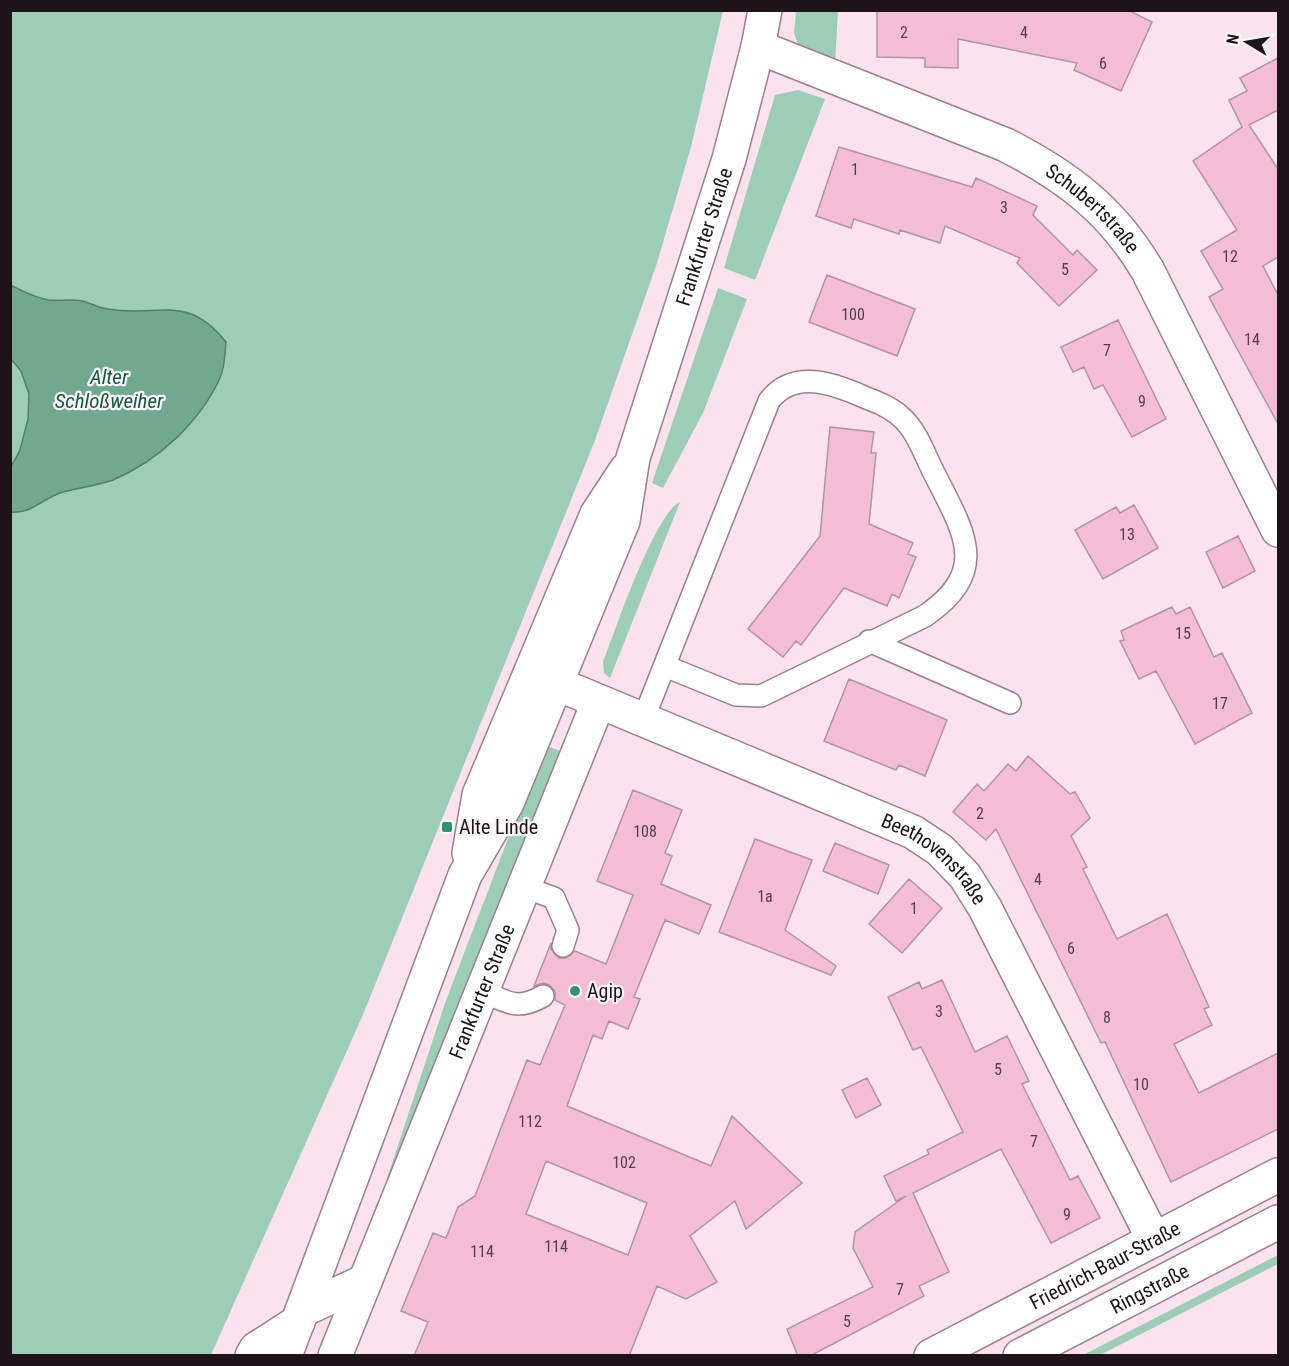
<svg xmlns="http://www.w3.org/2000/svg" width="1289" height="1366" viewBox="0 0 1289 1366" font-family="'Roboto Condensed',sans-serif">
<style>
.green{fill:#9cceb7}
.water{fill:#70a990;stroke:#577c6c;stroke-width:1.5}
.building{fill:#f4bdd6;stroke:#b294a1;stroke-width:1.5;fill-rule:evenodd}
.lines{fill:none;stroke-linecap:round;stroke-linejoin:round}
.service-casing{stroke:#9c7f8c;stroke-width:24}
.minor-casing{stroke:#9c7f8c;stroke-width:36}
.tertiary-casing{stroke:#9c7f8c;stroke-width:36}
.secondary-casing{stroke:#9c7f8c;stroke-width:36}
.service{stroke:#fff;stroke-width:21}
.minor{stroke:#fff;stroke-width:33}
.tertiary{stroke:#fff;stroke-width:33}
.secondary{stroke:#fff;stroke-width:33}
.poi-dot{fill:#2e936f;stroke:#fcf5f8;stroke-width:2}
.labels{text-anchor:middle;stroke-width:4.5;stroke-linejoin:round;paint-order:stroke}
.number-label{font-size:16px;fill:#543e48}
.street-label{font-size:20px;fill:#1e1318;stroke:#fcf5f8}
.poi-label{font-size:20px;fill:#1e1318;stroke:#fcf5f8;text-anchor:start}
.water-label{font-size:21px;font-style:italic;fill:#115940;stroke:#fcf5f8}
</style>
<rect width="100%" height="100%" fill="#fce2ed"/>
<path class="green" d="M10,11H723L691,147L657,263L594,443L362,1017L211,1355H11Z
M796,11H838L835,64L800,50L794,33Z
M798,90L825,99L755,280L724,268L775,95Z
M718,288L747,299L703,413L663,488L652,483Z
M680,502L610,678L604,673L603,662C615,631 655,513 680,502Z
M544,745L569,754L363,1251L445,1003Z
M1278,1255V1264L1100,1355H1083Z"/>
<path class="water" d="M10,285C23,291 35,298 49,300C60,301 71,299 82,301C91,303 99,308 108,309C159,318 186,292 226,342C225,353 225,367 220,378C200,422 158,461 113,480C96,486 77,488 60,493C41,500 31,514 11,512V467L20,450L28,419L29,394L21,371L11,359Z"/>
<path class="building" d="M877,10H1128L1152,22L1121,91L1074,70L1077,63L958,39V68L925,67V58L877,57Z
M1278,58V110L1249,125L1278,169V257L1263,266L1278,295V424L1209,297L1223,289L1201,251L1237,230L1193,161L1242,127L1229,100L1247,91L1240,78Z
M839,147L972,187L976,178L1037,206L1033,215L1073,255L1077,250L1097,270L1059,306L1017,263L1020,258L945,226L940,243L900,230L899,234L854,219L851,228L816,216Z
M827,275L915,309L897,356L809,322Z
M1118,320L1166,419L1132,437L1103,385L1094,389L1084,367L1073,372L1061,347Z
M830,427L874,432L871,453H876L869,524L913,543L908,554L916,557L899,598L892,594L887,606L844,588L801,645L796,641L783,657L748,629L820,536Z
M1134,505L1158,548L1103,579L1075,530L1116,507L1120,513Z
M1238,536L1255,571L1223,588L1206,552Z
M1172,607L1176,614L1190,607L1214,657L1222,653L1252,713L1195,744L1156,671L1139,679L1120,641L1124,640L1121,631Z
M849,679L947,720L925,776L899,765L896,770L824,741Z
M1028,756L1070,794L1075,792L1090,818L1071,836L1087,867L1083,869L1117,939L1167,914L1209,1007L1204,1009L1212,1025L1174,1044L1199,1093L1278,1053V1129L1171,1182L1105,1042L1101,1043L996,829L986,840L953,812L977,784L984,791L1008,764L1016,771Z
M633,790L682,810L665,853L672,856L661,884L711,905L699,934L665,920L634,997L640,999L628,1029L609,1021L602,1039L593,1035L567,1106L711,1166L732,1116L802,1183L746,1229L735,1201L690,1236L717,1282L686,1299L657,1286L629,1356H414L428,1322L401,1311L433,1233L446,1238L458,1207L475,1196L527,1060L540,1065L565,1005L555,1000V991L549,985L543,983L534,986L551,943V949L559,958H566L575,951L606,964L633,895L597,881ZM546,1161L647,1203L628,1255L526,1214Z
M755,839L812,860L785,930L836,966L831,975L719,932Z
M835,843L889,865L878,894L823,871Z
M909,879L942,908L902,953L869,924Z
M942,980L975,1052L1007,1036L1029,1081L1022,1084L1070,1180L1078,1176L1100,1218L1051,1243L1001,1149L913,1193L949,1272L919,1286L924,1296L810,1356H798L787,1329L873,1287L853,1248L855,1232L906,1196L896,1201L884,1176L929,1154L927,1150L963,1132L921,1047L913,1050L888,997L919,982L922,989Z
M867,1078L881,1105L856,1118L842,1090Z"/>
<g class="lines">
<defs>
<path id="service" d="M869,641L1010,703
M643,720L769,401C793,369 833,383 864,397C877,402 890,407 900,416C917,430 925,456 935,475C965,534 990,571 925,616L761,696L736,695L665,666
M524,887L554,898L568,930L563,946
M482,991C507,1002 517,1011 543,996"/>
<g id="minor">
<path id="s1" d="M758,47L1006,145C1068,177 1112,210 1148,271L1278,530"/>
<path id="s2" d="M531,673L913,832L940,850L965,876L985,908L1154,1240"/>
<path d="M303,1310L365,1281"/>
<path id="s3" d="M335,1356L598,703"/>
<path id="s4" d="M931,1356L1278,1175"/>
</g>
<g id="tertiary">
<path d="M469,853L479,795L597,514L626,470"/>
<path id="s5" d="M285,1356L465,875L507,803L623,521L633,458L729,159L758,47L765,10"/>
</g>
<g id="secondary">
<path d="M252,1356L256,1349L298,1322"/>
<path id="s6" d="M1020,1356L1278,1222"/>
</g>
</defs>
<use href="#service" class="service-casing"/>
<use href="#minor" class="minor-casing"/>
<use href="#tertiary" class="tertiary-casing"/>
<use href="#secondary" class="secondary-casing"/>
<use href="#service" class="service"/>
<use href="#minor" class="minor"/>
<use href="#tertiary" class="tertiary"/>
<use href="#secondary" class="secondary"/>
</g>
<g class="poi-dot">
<rect x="441" y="821" width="12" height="12" rx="3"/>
<circle cx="575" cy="991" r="6"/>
</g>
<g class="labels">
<g class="number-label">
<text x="904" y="38">2</text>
<text x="1024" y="38">4</text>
<text x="1103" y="69">6</text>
<text x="855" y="175">1</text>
<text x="1004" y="213">3</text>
<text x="1230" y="262">12</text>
<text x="1065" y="275">5</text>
<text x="853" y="320">100</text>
<text x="1252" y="345">14</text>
<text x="1107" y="356">7</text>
<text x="1142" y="407">9</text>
<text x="1127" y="540">13</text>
<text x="1183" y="639">15</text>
<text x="1220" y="709">17</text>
<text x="980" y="819">2</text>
<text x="645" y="837">108</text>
<text x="1038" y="885">4</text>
<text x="765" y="902">1a</text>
<text x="914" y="914">1</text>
<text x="1071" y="954">6</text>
<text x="939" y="1017">3</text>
<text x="1107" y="1023">8</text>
<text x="998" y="1075">5</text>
<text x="1141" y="1090">10</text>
<text x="530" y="1127">112</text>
<text x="1034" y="1147">7</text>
<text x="624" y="1168">102</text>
<text x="1067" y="1220">9</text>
<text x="556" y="1252">114</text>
<text x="482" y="1257">114</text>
<text x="900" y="1295">7</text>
<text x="847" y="1327">5</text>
</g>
<g class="street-label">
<text dy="7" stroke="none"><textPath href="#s1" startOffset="375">Schubertstraße</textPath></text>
<text dy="7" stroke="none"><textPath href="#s5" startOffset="1198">Frankfurter Straße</textPath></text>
<text dy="7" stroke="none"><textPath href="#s2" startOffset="447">Beethovenstraße</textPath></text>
<text dy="7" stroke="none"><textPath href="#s3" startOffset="393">Frankfurter Straße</textPath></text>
<text dy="7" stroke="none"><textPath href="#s4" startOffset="196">Friedrich-Baur-Straße</textPath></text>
<text dy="7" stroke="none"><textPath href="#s6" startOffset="146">Ringstraße</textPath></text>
</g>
<g class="poi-label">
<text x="459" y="834">Alte Linde</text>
<text x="587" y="998">Agip</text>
</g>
<g class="water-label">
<text x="109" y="384">Alter<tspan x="109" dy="24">Schloßweiher</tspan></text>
</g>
</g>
<rect width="1289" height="1366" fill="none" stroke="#1e1318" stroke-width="24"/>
<g transform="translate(1247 42) rotate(281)" stroke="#fcf5f8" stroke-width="4.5" paint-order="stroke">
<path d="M0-4.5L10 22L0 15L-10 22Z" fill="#1e1318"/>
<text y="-9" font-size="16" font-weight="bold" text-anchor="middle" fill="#1e1318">N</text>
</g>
</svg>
